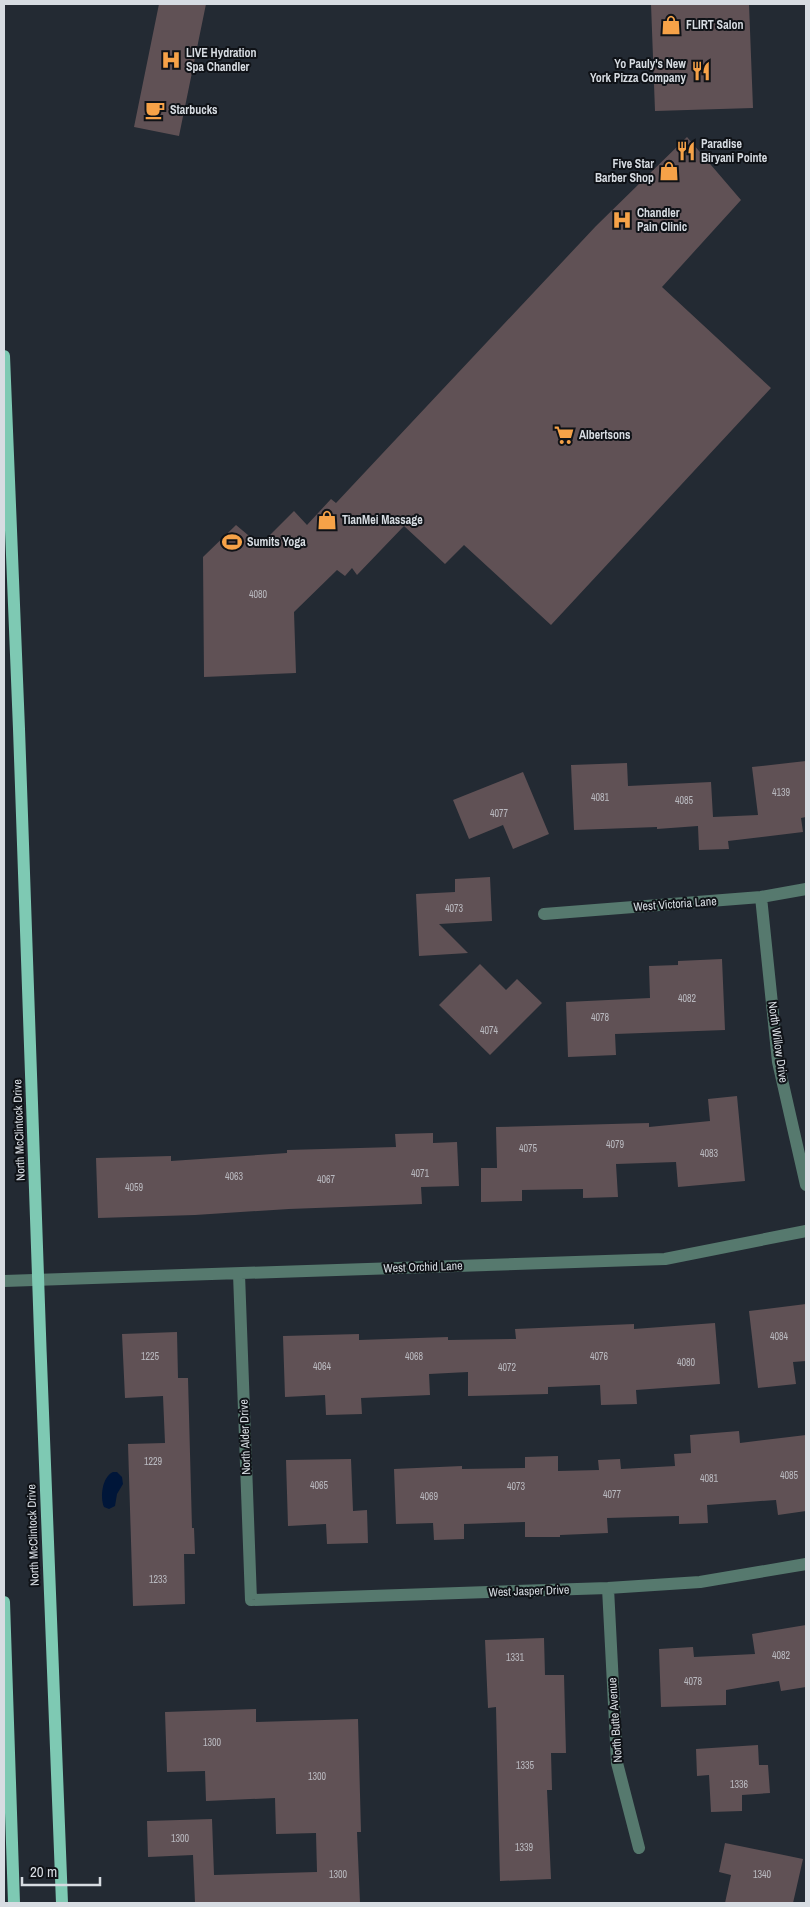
<svg xmlns="http://www.w3.org/2000/svg" width="810" height="1907" viewBox="0 0 810 1907" font-family="'Archivo Narrow',sans-serif">
<style>
.water{fill:#001639}
.building{fill:#605155}
.lines{fill:none;stroke-linecap:round;stroke-linejoin:round}
.minor{stroke:#56796e;stroke-width:12}
.major{stroke:#7ec9b3;stroke-width:12}
.labels{text-anchor:middle;stroke-width:4;stroke-linejoin:round;paint-order:stroke}
.number-label{font-size:10px;fill:#b9b9bf}
.poi-label{font-size:12px;font-weight:bold;fill:#d7dce2;stroke:#0f1217;text-anchor:start}
.street-label{font-size:12px;fill:#d7dce2;stroke:#0f1217}
</style>
<rect width="100%" height="100%" fill="#232a33"/>
<path class="water" d="M113,1472H117L122,1477L123,1484L117,1494L115,1506L109,1509L104,1507C100,1497 102,1477 113,1472Z"/>
<path class="building" d="M159,4H206L179,136L134,127Z
M651,4H749L753,108L655,111Z
M687,137L741,200L662,287L771,388L551,625L464,545L445,564L404,526L357,575L352,568L345,576L337,570L294,612L296,673L204,677L203,557L236,525L260,545L294,511L307,525L331,499L336,503L596,226Z
M806,761V817L801,818L803,832L728,841L729,849L699,850L698,826L657,829V827L574,830L571,765L627,763L628,786L711,782L713,817L758,815L752,767Z
M523,772L549,834L513,849L503,825L469,839L453,800Z
M490,877L492,921L439,924L468,953L419,956L416,894L455,892V879Z
M722,959L725,1030L615,1034L616,1055L568,1057L566,1002L650,998L649,966L678,965V961Z
M480,964L506,990L517,979L542,1003L490,1055L439,1005Z
M737,1096L745,1181L678,1187L676,1162L616,1164L618,1197L583,1198V1189L522,1190V1201L481,1202V1168H497L496,1127L649,1123V1127L710,1121L708,1099Z
M433,1133V1143L457,1142L459,1186L421,1187L422,1204L289,1209L195,1215L98,1218L96,1158L171,1156V1161L287,1153V1150L396,1147L395,1134Z
M806,1304V1361L793,1362L796,1384L758,1388L749,1311Z
M715,1323L720,1384L636,1390L637,1404L601,1405L600,1385L548,1387V1394L468,1396V1372L429,1374L430,1395L361,1398L362,1414L326,1415L325,1395L285,1397L283,1336L359,1334V1340L448,1337V1340L516,1339L515,1329L634,1324V1329Z
M177,1332L178,1378H188L192,1528H194L195,1554H184L185,1604L133,1606L128,1444L165,1443L163,1396L125,1398L122,1334Z
M739,1431L740,1443L806,1435V1511L778,1515L776,1500L707,1505L708,1523L679,1524V1516L607,1518L608,1533L560,1535V1537H525V1522L464,1524V1539L434,1540L433,1523L396,1524L394,1469L462,1466V1469L525,1468V1457L558,1456V1471L599,1470L598,1460L620,1459L621,1469L675,1466L674,1454L691,1453L690,1435Z
M351,1459L353,1511L367,1510L368,1543L327,1544L326,1524L288,1526L286,1460Z
M806,1625V1687L781,1691L779,1681L726,1690V1705L661,1707L659,1649L693,1647L694,1657L755,1654L752,1634Z
M544,1638L545,1675H564L566,1753H551L552,1790H547L551,1879L500,1881L496,1707L488,1708L485,1640Z
M256,1709V1722L358,1719L361,1832H357L360,1903H195L193,1855L148,1857L147,1821L212,1819L214,1875L317,1872L316,1833L276,1834L275,1798L206,1801L205,1771L167,1772L165,1712Z
M758,1745L759,1765H768L770,1793L742,1795V1811L711,1812L709,1775L697,1776L696,1749Z
M725,1843L803,1859L793,1903H725L731,1875L719,1872Z"/>
<g class="lines">
<path class="minor" d="M761,897L778,1062L806,1185
M544,914L761,897L806,889
M239,1274L251,1600L608,1588L700,1582L806,1564
M4,1281L665,1259L806,1231
M608,1588L617,1763L639,1848"/>
<path class="major" d="M4,356C8,480 15,604 19,729C33,1120 45,1512 62,1903
M4,1602L14,1903"/>
</g>
<defs>
<symbol id="shop-bare" viewBox="-9 -9 18 18"><path d="M-5-2.5h2.3a2.7 3.5 0 0 1 5.4 0H5L5.5 6h-11ZM-1.5-2.5h3a1.5 2.3 0 0 0-3 0Z" fill="#f6a248" stroke="#0f1217" stroke-width="2.5" paint-order="stroke"/></symbol>
<symbol id="hospital-bare" viewBox="-9 -9 18 18"><path d="M-5-5h3v3.5h4V-5h3V5h-3V1.5h-4V5h-3Z" fill="#f6a248" stroke="#0f1217" stroke-width="2.5" paint-order="stroke"/></symbol>
<symbol id="restaurant-bare" viewBox="-9 -9 18 18"><path d="M-5-6h1v4h1v-4h1v4h1v-4h1v5L-1.5 .5V6h-2V.5L-5-1ZM5-6V6H3V1.5H1.5Q1.5-4 5-6Z" fill="#f6a248" stroke="#0f1217" stroke-width="2.5" paint-order="stroke"/></symbol>
<symbol id="cafe-bare" viewBox="-9 -9 18 18"><path d="M-5.5-4.5H6V0H3Q3 3.5 0 3.5H-2.5Q-5.5 3.5-5.5 0ZM3-3.2v2h1.7v-2ZM-6 4.5H4V6H-6Z" fill="#f6a248" stroke="#0f1217" stroke-width="2.5" paint-order="stroke"/></symbol>
<symbol id="supermarket-bare" viewBox="-9 -9 18 18"><path d="M-6-5.5h2.5l.6 2H6L4.5 2H-2.5L-4.4-4H-6ZM-1.5 3.2a1.3 1.3 0 1 0 .1 0ZM3 3.2a1.3 1.3 0 1 0 .1 0Z" fill="#f6a248" stroke="#0f1217" stroke-width="2.5" paint-order="stroke"/></symbol>
<symbol id="stadium-bare" viewBox="-9 -9 18 18"><path d="M0-5a6.5 5 0 1 0 0 10a6.5 5 0 1 0 0-10ZM-3.5-1.8h7v3.6h-7Z" fill="#f6a248" stroke="#0f1217" stroke-width="2.5" paint-order="stroke"/></symbol>
</defs>
<g fill-rule="evenodd">
<use href="#shop-bare" x="657" y="11" width="28" height="28"/>
<use href="#hospital-bare" x="157" y="46" width="28" height="28"/>
<use href="#restaurant-bare" x="687" y="57" width="28" height="28"/>
<use href="#cafe-bare" x="141" y="96" width="28" height="28"/>
<use href="#restaurant-bare" x="672" y="137" width="28" height="28"/>
<use href="#shop-bare" x="655" y="157" width="28" height="28"/>
<use href="#hospital-bare" x="608" y="206" width="28" height="28"/>
<use href="#supermarket-bare" x="550" y="421" width="28" height="28"/>
<use href="#shop-bare" x="313" y="506" width="28" height="28"/>
<use href="#stadium-bare" x="218" y="528" width="28" height="28"/>
</g>
<g class="labels">
<g class="number-label">
<text x="258" y="598">4080</text>
<text x="781" y="796">4139</text>
<text x="600" y="801">4081</text>
<text x="684" y="804">4085</text>
<text x="499" y="817">4077</text>
<text x="454" y="912">4073</text>
<text x="687" y="1002">4082</text>
<text x="600" y="1021">4078</text>
<text x="489" y="1034">4074</text>
<text x="615" y="1148">4079</text>
<text x="528" y="1152">4075</text>
<text x="709" y="1157">4083</text>
<text x="420" y="1177">4071</text>
<text x="234" y="1180">4063</text>
<text x="326" y="1183">4067</text>
<text x="134" y="1191">4059</text>
<text x="779" y="1340">4084</text>
<text x="150" y="1360">1225</text>
<text x="414" y="1360">4068</text>
<text x="599" y="1360">4076</text>
<text x="686" y="1366">4080</text>
<text x="322" y="1370">4064</text>
<text x="507" y="1371">4072</text>
<text x="153" y="1465">1229</text>
<text x="789" y="1479">4085</text>
<text x="709" y="1482">4081</text>
<text x="319" y="1489">4065</text>
<text x="516" y="1490">4073</text>
<text x="612" y="1498">4077</text>
<text x="429" y="1500">4069</text>
<text x="158" y="1583">1233</text>
<text x="781" y="1659">4082</text>
<text x="515" y="1661">1331</text>
<text x="693" y="1685">4078</text>
<text x="212" y="1746">1300</text>
<text x="525" y="1769">1335</text>
<text x="317" y="1780">1300</text>
<text x="739" y="1788">1336</text>
<text x="180" y="1842">1300</text>
<text x="524" y="1851">1339</text>
<text x="338" y="1878">1300</text>
<text x="762" y="1878">1340</text>
</g>
<g class="poi-label">
<text x="686" y="29">FLIRT Salon</text>
<text x="186" y="57">LIVE Hydration<tspan x="186" dy="14">Spa Chandler</tspan></text>
<text x="686" y="68" text-anchor="end">Yo Pauly's New<tspan x="686" dy="14">York Pizza Company</tspan></text>
<text x="170" y="114">Starbucks</text>
<text x="701" y="148">Paradise<tspan x="701" dy="14">Biryani Pointe</tspan></text>
<text x="654" y="168" text-anchor="end">Five Star<tspan x="654" dy="14">Barber Shop</tspan></text>
<text x="637" y="217">Chandler<tspan x="637" dy="14">Pain Clinic</tspan></text>
<text x="579" y="439">Albertsons</text>
<text x="342" y="524">TianMei Massage</text>
<text x="247" y="546">Sumits Yoga</text>
</g>
<g class="street-label">
<text transform="translate(675 904) rotate(-4)" y="4">West Victoria Lane</text>
<text transform="translate(778 1042) rotate(82)" y="4">North Willow Drive</text>
<text transform="translate(19 1130) rotate(-92)" y="4">North McClintock Drive</text>
<text transform="translate(423 1267) rotate(-2)" y="4">West Orchid Lane</text>
<text transform="translate(245 1437) rotate(-92)" y="4">North Alder Drive</text>
<text transform="translate(33 1535) rotate(-92)" y="4">North McClintock Drive</text>
<text transform="translate(529 1591) rotate(-2)" y="4">West Jasper Drive</text>
<text transform="translate(615 1720) rotate(-94)" y="4">North Butte Avenue</text>
</g>
</g>
<rect width="810" height="1907" fill="none" stroke="#d7dce2" stroke-width="10"/>
<path d="M22 1877v8h78v-8" fill="none" stroke="#d7dce2" stroke-width="2.5"/>
<text x="30" y="1877" font-size="15" fill="#d7dce2" stroke="#0f1217" stroke-width="4" paint-order="stroke">20 m</text>
</svg>
